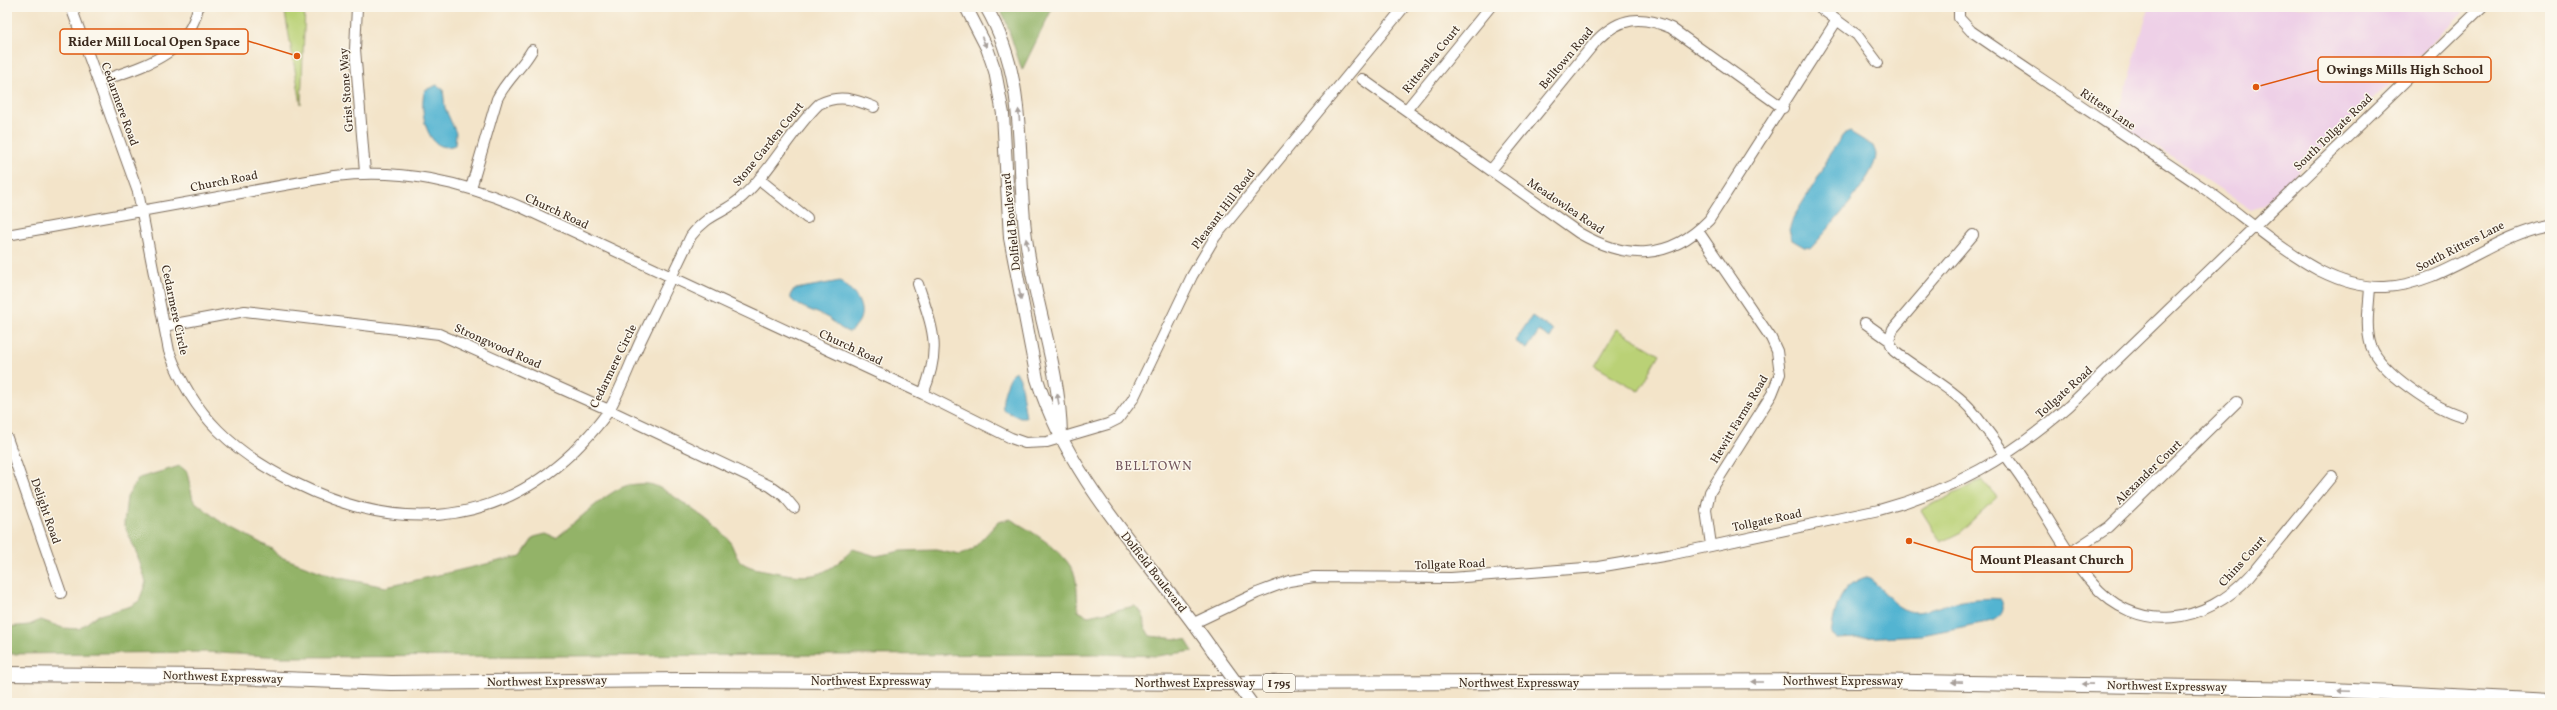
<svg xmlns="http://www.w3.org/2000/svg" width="2557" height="710" viewBox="0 0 2557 710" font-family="Vollkorn,serif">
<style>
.built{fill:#eed0e7}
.green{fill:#bad176;stroke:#7a7e4a}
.forest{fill:#93b367;stroke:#676e42}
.water{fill:#53b4d1;stroke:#476f78}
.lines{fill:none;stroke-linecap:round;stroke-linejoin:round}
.minor-casing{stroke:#7b6b5a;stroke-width:12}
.major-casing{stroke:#7b6b5a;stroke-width:14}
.highway-casing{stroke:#7b6b5a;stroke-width:16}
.minor{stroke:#fff;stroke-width:10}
.major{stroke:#fff;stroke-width:12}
.highway{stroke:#fff;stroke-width:14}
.major-bridge-casing{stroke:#7b6b5a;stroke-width:14;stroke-linecap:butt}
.major-bridge{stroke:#fff;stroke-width:12}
.oneway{fill:#a79f9a}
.labels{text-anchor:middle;stroke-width:3;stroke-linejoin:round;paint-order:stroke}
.shield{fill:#fbf7ec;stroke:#75685c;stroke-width:1}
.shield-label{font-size:11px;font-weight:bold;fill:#3b2a1e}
.street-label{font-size:12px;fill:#3b2a1e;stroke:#fbf7ec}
.neighbourhood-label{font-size:13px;letter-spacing:1px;fill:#72555c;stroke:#fbf7ec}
.leader{fill:none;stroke:#df570d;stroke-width:1.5}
.callout-dot{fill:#df570d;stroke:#fbf7ec;stroke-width:1.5}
.callout{fill:#fbf7ec;stroke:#df570d;stroke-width:1.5}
.callout-label{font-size:13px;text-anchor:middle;font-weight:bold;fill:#3b2a1e}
</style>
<rect width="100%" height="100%" fill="#fbf7ec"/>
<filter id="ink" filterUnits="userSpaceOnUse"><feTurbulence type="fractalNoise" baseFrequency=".025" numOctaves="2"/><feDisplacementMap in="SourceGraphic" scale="8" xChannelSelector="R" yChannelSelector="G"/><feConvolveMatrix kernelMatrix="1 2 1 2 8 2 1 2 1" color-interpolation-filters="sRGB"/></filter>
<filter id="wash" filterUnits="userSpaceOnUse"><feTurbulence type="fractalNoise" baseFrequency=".012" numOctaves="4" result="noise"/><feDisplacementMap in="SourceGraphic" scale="16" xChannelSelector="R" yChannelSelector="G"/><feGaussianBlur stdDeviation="0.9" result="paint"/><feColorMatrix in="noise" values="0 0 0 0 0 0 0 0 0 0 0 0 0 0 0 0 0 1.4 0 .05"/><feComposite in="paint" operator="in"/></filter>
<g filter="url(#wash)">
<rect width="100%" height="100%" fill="#f3e4c9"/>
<path class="built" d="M2149,7H2469L2262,206L2251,210L2173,157L2116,123Z"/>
<path class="green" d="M284,7H305L301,104Z
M1617,329L1660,354L1639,391L1595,366Z
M1982,480L1997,497L1959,533L1941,542L1921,510Z"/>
<path class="forest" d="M998,7H1053L1022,70L1004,16Z
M180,466L187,472L193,500L218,520L272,549L278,556L335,577L386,587L521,556L534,537L546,534L556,538C573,525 609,489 629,485C635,484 648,483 653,485C667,489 721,529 729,540C733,546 735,556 740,561C748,568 759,569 769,571C810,579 822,580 853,549L876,556L901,551L936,550L960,555L972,550L998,522L1010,519C1030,530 1065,551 1074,573C1078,584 1077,599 1078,611L1088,616L1135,606L1143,614L1144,626L1150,636L1186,640L1193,651L1157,656L1096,654L281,657L206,652L7,654V627L29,625L41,620L63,628L79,629L96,616L131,606L139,601L146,582L137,554L124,524L127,497L139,478Z"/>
<path class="water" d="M437,85L443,89L445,108L456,133L455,145C427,157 418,108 425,90Z
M1850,132L1873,146C1874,149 1876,152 1876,155C1876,176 1826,232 1811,248L1804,247L1792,240L1789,230L1793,218L1822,171L1827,158L1843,135Z
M840,281C859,294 872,316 849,332C839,329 836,323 828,318C816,311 801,309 791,299V293L796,289Z
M1532,316L1554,331L1550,338L1539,331L1527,349L1515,341Z
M1016,371L1020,379L1026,418H1020L1003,410C1001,397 1007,385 1012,373Z
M1866,577C1882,585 1887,601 1906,610C1919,616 1938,606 1951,603C1968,600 1984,597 2001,599C2006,610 2002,616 1992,621L1922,635L1837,639L1831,634C1835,609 1839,585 1866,577Z"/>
</g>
<g filter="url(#ink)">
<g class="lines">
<defs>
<path id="minor" d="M71,7L138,192L169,351C193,416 234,453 295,483C392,531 491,530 573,452C585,440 600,424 609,410C621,389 630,364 640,342C657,307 674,271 691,236C709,212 725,214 742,197C772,170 790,132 819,104C839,94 854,99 874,107
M357,7L355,49L365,172
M1819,7L1857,35L1878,63
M1959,7V18L1971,31C2048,84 2127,136 2205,189C2243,216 2279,249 2320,271C2340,281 2362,288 2385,287C2446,284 2490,236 2550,225
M1362,79L1579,233C1626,260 1669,261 1709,220L1837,20
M98,82C139,67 188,57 198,7
M1407,109L1490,7
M1491,170L1597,40C1620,17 1641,15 1671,28L1783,108
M759,179L807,218
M471,188L497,99C506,80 522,68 532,50
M1698,231L1771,338L1777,351L1780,374L1772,394L1710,492L1706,510L1711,545
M7,235L335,176C402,168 462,182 523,208L923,394L1011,438L1025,443L1047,442L1108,424L1118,419L1133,399L1192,276L1215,237L1404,7
M1973,235L1893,329L1889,340L1894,351C1916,369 1957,391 1973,412C1994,439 2014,466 2033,495C2052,524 2069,557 2092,583C2138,636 2206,624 2250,576L2332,476
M918,284C933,330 942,347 923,394
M2370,287C2369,306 2365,327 2371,346C2380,372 2436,409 2462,416
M1865,323L1889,340
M164,326L245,311L439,334L609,410L770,486L784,496L794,508
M7,438L61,593
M2070,553L2109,527L2237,402
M1194,623L1257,593L1289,581L1314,577L1451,578L1598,567L1669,555L1879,510C1954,490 2010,457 2069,406L2482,7"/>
<path id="major" d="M966,7L987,48L995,71L1003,114L1010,238L1037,379C1070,484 1152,562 1213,651
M986,7C1030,83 1015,156 1026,238C1034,303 1060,368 1061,435"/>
<path id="highway" d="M7,674L205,676L391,683L685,680L1224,683L1862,681L2312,689L2550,701"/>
</defs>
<use href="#minor" class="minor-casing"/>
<use href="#major" class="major-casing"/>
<use href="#highway" class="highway-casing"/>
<use href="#minor" class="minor"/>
<use href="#major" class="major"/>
<use href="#highway" class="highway"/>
<defs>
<path id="major-bridge" d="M1213,651L1251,703"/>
</defs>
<use href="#major-bridge" class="major-bridge-casing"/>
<use href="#major-bridge" class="major-bridge"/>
</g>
<defs><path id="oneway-solid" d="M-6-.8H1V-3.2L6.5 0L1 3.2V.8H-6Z"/></defs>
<g class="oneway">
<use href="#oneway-solid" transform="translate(984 42) rotate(65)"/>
<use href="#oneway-solid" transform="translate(1019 115) rotate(-95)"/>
<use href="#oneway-solid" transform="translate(1027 244) rotate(-101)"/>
<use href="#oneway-solid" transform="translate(1020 294) rotate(79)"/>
<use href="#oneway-solid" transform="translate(1058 399) rotate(-100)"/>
<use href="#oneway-solid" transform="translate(1757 682) rotate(180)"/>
<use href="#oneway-solid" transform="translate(1957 682) rotate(-179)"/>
<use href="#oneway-solid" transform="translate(2087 684) rotate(-179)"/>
<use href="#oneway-solid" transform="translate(2343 691) rotate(-177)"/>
</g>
</g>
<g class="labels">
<rect class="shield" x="1263" y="674" width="32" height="18" rx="3"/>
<g class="shield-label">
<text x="1279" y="687">I 795</text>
</g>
<g class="street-label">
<text transform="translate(1566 58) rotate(-50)" y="4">Belltown Road</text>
<text transform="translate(1431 59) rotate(-51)" y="4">Ritterslea Court</text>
<text transform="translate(346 90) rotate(-94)" y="4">Grist Stone Way</text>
<text transform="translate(120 104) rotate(70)" y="4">Cedarmere Road</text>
<text transform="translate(2108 109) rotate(34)" y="4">Ritters Lane</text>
<text transform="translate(2333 132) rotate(-44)" y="4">South Tollgate Road</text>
<text transform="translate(768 144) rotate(-51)" y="4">Stone Garden Court</text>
<text transform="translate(224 181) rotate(-11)" y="4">Church Road</text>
<text transform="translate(1566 206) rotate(34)" y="4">Meadowlea Road</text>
<text transform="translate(1223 209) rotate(-53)" y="4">Pleasant Hill Road</text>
<text transform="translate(557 211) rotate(25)" y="4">Church Road</text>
<text transform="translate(1011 222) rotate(-96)" y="4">Dolfield Boulevard</text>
<text transform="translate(2460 246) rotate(-27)" y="4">South Ritters Lane</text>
<text transform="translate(175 310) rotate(78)" y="4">Cedarmere Circle</text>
<text transform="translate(498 346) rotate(24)" y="4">Strongwood Road</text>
<text transform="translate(851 347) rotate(25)" y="4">Church Road</text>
<text transform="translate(613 366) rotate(-64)" y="4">Cedarmere Circle</text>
<text transform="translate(2064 392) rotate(-42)" y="4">Tollgate Road</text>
<text transform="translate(1739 419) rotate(-59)" y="4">Hewitt Farms Road</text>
<text transform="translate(2148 472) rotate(-44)" y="4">Alexander Court</text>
<text transform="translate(46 511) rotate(71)" y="4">Delight Road</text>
<text transform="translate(1767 520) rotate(-12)" y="4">Tollgate Road</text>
<text transform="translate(2242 561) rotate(-48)" y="4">Chins Court</text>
<text transform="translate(1450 564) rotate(-2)" y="4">Tollgate Road</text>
<text transform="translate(1154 572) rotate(52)" y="4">Dolfield Boulevard</text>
<text transform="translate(223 677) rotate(2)" y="4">Northwest Expressway</text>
<text transform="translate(547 681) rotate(-1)" y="4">Northwest Expressway</text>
<text x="871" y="685">Northwest Expressway</text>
<text x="1843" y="685">Northwest Expressway</text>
<text x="1195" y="687">Northwest Expressway</text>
<text x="1519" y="687">Northwest Expressway</text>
<text transform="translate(2167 686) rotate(1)" y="4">Northwest Expressway</text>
</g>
<g class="neighbourhood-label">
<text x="1154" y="470">BELLTOWN</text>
</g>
</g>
<path class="leader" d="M297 56L248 41M2256 87L2318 70M1909 541L1972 560"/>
<g class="callout-dot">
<circle cx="297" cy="56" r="4"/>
<circle cx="2256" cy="87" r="4"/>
<circle cx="1909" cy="541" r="4"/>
</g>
<g class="callout">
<rect x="60" y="29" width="188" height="25" rx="4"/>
<rect x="2318" y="57" width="173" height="25" rx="4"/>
<rect x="1972" y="547" width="160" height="25" rx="4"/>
</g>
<g class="callout-label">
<text x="154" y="46">Rider Mill Local Open Space</text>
<text x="2405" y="74">Owings Mills High School</text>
<text x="2052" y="564">Mount Pleasant Church</text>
</g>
<rect width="2557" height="710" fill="none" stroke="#fbf7ec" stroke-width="24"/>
</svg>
